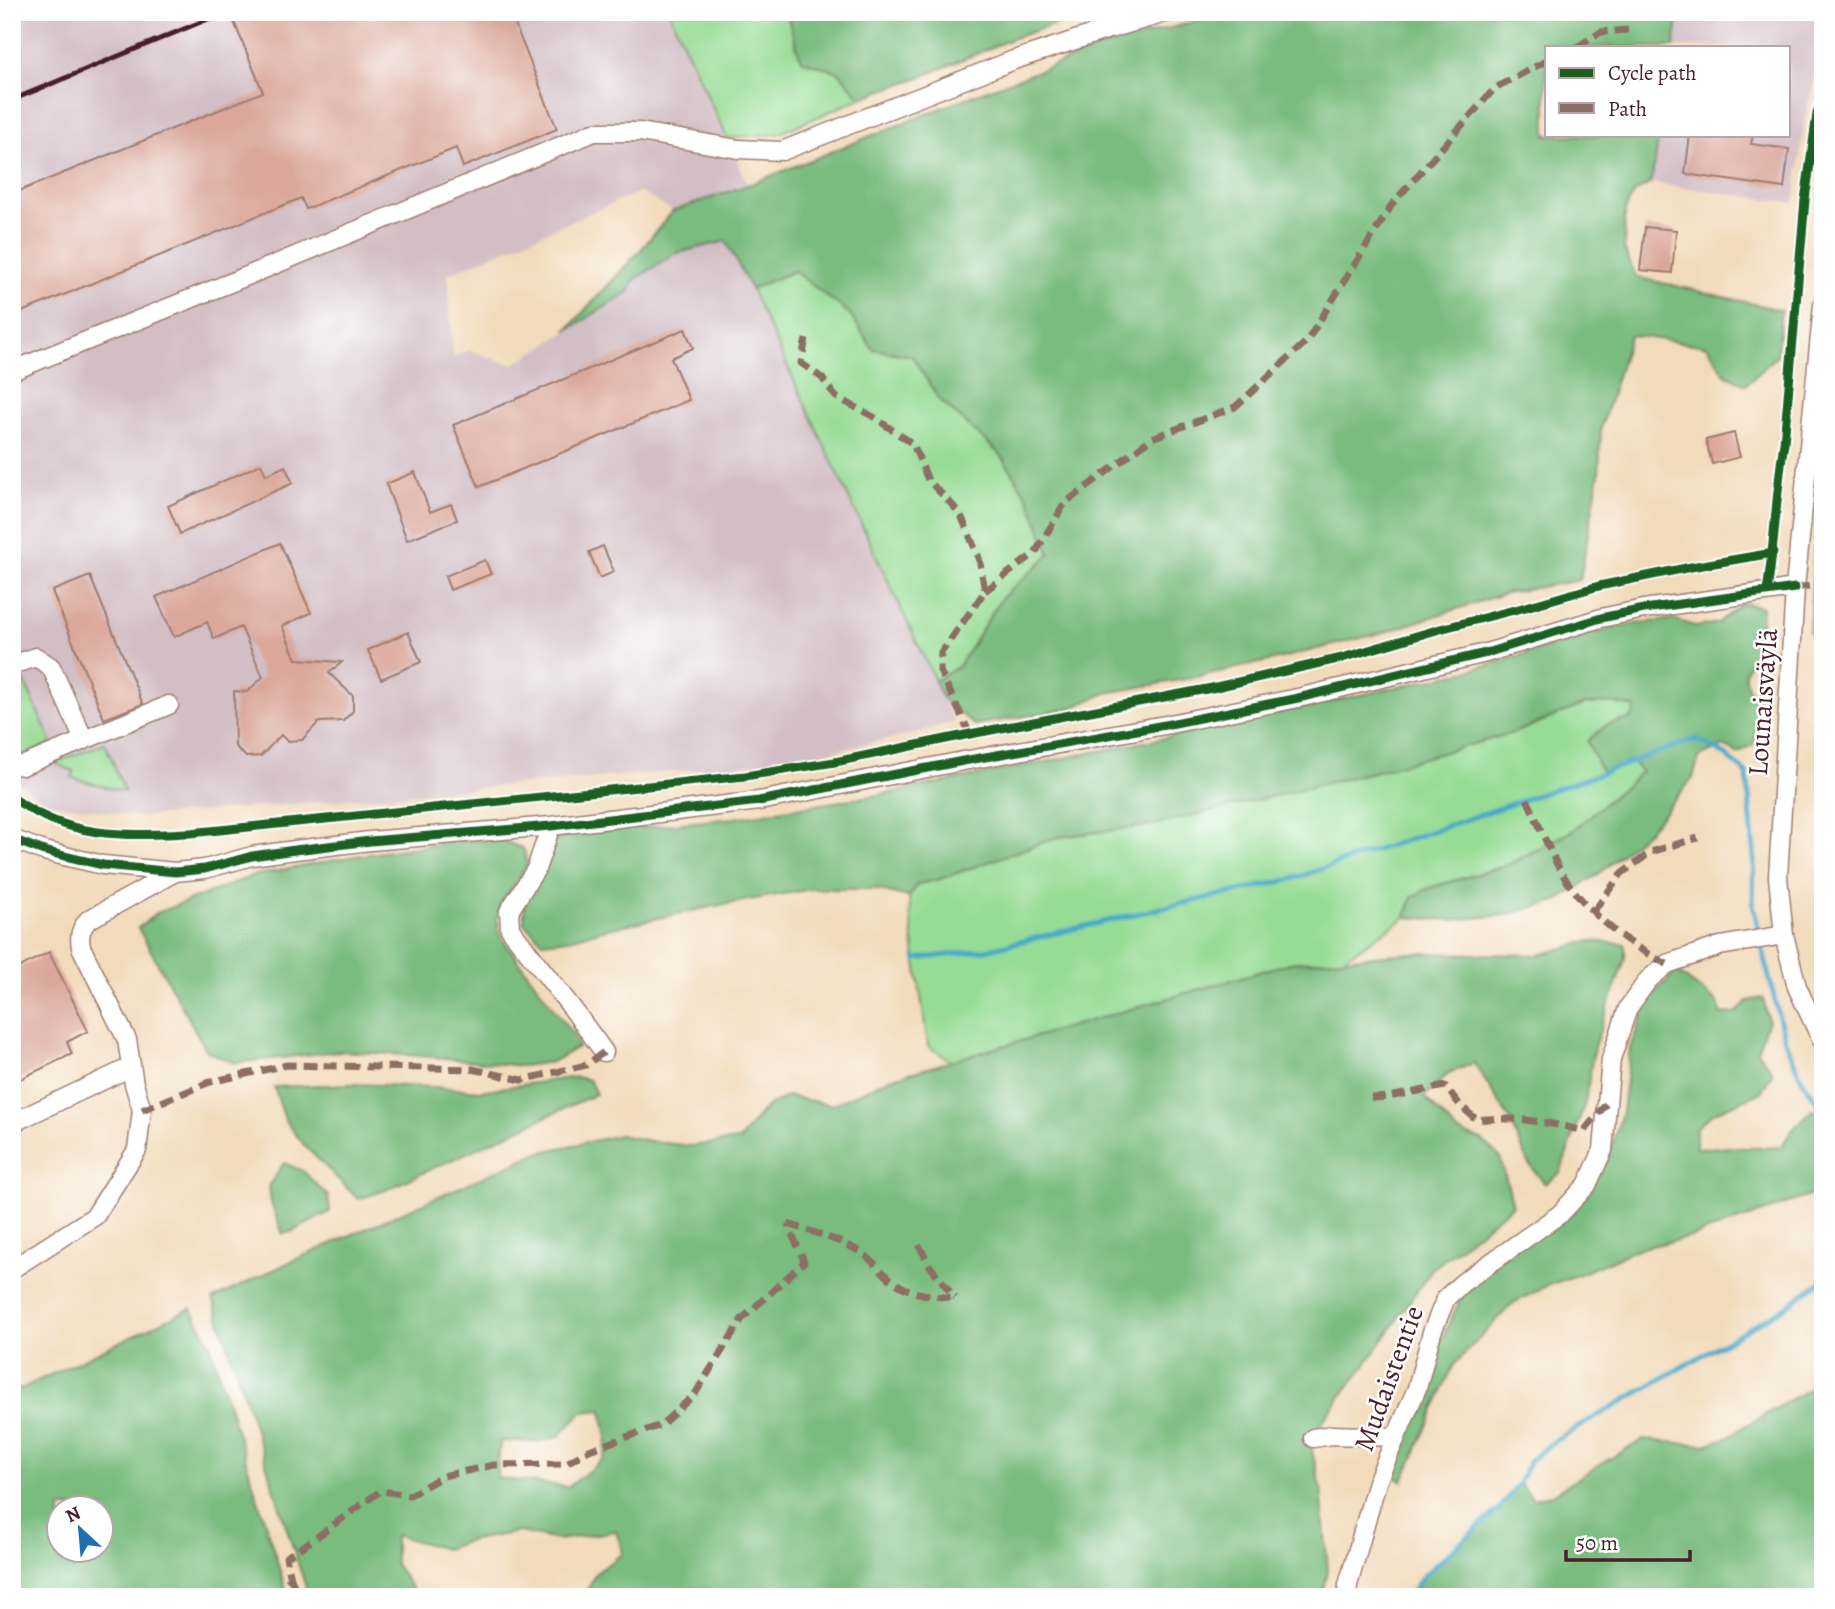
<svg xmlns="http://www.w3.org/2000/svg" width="1835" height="1609" viewBox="0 0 1835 1609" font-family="Alegreya,serif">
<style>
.industrial{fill:#d2bec4}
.green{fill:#97dc95;stroke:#707e60;stroke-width:2}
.forest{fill:#79bc7e;stroke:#626e54;stroke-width:2;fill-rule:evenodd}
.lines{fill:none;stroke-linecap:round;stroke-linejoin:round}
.stream{stroke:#47a8c7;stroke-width:5}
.building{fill:#daa79a}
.minor-casing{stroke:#9e7d73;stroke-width:21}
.minor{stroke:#fff;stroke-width:18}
.rail{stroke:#4a1f2b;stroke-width:5}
.quiet{stroke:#8d6e63;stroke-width:7;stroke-dasharray:14 7;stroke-linecap:butt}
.cycleway-casing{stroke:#fff;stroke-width:13}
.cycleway{stroke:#1b5e20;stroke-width:9}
.labels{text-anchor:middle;stroke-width:5;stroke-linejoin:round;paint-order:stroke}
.street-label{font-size:28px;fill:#4a1f2b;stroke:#fff}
</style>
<rect width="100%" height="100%" fill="#fff"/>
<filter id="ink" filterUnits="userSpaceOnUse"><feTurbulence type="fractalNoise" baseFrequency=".0143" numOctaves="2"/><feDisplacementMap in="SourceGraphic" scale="14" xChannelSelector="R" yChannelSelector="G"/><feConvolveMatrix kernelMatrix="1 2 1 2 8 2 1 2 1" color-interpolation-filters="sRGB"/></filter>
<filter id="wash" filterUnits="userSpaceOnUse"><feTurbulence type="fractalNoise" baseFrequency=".00686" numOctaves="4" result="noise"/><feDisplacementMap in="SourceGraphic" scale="28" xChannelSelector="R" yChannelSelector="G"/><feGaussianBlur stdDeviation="1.57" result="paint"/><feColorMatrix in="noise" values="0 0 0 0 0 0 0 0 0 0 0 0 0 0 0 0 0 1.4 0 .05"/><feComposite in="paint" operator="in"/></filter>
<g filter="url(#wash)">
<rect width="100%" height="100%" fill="#f2dbbb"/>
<path class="industrial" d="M12,12H669L748,185L673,211L639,192L448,274L453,357L469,350L513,365L629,292L634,280L677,253L726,241L751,289L954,722L913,734L808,756L727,767L140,817L46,802L12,778Z
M1679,12H1823V45L1805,118L1794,203L1651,183L1659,135H1788V47H1674Z"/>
<path class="green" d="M669,12H790L788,18L801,60L839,72L861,98L778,134L727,138Z
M794,271L849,313L873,349L912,356L939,399L1001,455L1029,499L1050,555L1001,599L959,666L935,681L751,289Z
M1823,427V500H1817Z
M21,674L52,743L25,755L12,753V677Z
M1612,703L1636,707L1632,718L1607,725L1632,762L1643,772L1572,831L1508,865L1429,888L1412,897L1406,917L1343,959L1290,963L951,1061L928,1046L913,941L909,897L918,884L937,880L1058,837L1153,825L1516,732L1585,704Z
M105,743L125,792L72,778L74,771L54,763Z"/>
<path class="forest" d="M790,12H1094L1016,37L928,74L861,98L839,72L801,60L788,18Z
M1229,12H1679L1674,47H1546V135H1659L1651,183L1634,193L1625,210L1624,249L1636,277L1781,310L1777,355L1746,385L1725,374L1707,346L1630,335L1601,428L1599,473L1580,580L1506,593L1385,632L1265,662L1186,679L1106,693L1068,709L974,725L942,698L935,681L959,666L1001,599L1050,554L1029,499L1001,455L939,399L912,356L873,349L849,313L794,271L751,289L726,241L677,253L634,280L629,292L566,331L637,254L673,211L748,185L969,97L1102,47Z
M1817,500H1823V647L1809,631Z
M1742,603L1762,607C1761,618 1762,631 1759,641C1752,672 1731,669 1759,703L1754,744L1738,753L1724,746L1699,757L1693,778L1651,828L1600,873L1559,900L1507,915L1451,920L1406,917L1412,897L1429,888L1508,865L1572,831L1642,772L1632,762L1602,773L1587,741L1607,725L1632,718L1636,707L1612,703L1585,704L1516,732L1377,771L1153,825L1058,837L937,880L918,884L909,897L876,889H812L715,906L611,928L569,939L543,942L524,923V904L555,841L573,834L734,818L884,794L1164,738L1456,674L1621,626L1673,619L1697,627L1718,623Z
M501,840L524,849L527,865L501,904L497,919L502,938L574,1036L578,1047L552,1062L522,1066L425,1056L339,1051L234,1063L207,1051L138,928L157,913L252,876L350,857L449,842Z
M1590,941L1625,944V959L1594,1047L1585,1103L1560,1173L1545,1184L1528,1163L1511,1121L1474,1063L1449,1073L1424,1097L1458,1132L1481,1140L1500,1157L1513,1205L1432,1269L1372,1356L1309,1439L1321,1487L1328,1572L1321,1597H722L707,1588L672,1592L654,1597H584L595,1574L623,1553L616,1531L558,1540L519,1532L472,1540L445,1549L395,1535V1564L418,1597H309L213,1299L290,1262L537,1153L620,1135L655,1142L692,1146L739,1140L766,1107L788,1096L832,1105L889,1079L1290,963L1410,953L1539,955ZM602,1410L607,1438L604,1459L568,1487L497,1478L500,1441L539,1442L558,1437L582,1412Z
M1676,971L1717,1002L1722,1015L1737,1012L1748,1001L1763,998L1768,1020L1757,1051L1773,1072L1761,1092L1713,1113L1696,1128V1149L1721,1147L1748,1148L1781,1147L1793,1129L1812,1110L1823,1115V1191L1691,1237L1637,1249L1585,1272L1546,1286L1513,1303L1453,1366L1403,1481L1389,1473L1427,1370L1465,1289L1607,1162L1622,1112L1630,1048L1648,1000Z
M576,1077L589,1080L596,1094L383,1191L358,1199L305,1146L286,1122L274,1087L353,1084L434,1087L479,1091Z
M284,1163L303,1171L328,1196L330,1212L293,1231L283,1234L271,1203L269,1185Z
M191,1308L209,1341L288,1597H12V1393ZM60,1508H102V1550H60Z
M1823,1381V1597H1409L1423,1576L1499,1509L1519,1483L1533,1499L1551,1495L1602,1463L1643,1440L1705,1445L1723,1439Z"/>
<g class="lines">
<path class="stream" d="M916,959L985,950L1170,906L1289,880L1602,773L1695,739L1726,755L1747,774L1754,854L1753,904L1767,969L1785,1041L1802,1080L1823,1110
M1409,1597L1423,1576L1499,1509L1519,1483L1530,1460L1556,1440L1787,1306L1823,1280"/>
</g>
<g id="blocks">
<path class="building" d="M230,12H510L557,129L463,167L456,148L306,209L301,198L12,316V194L263,92Z
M1690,135H1753L1751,144L1789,149L1784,188L1685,174Z
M1645,227L1676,230L1672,273L1640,270Z
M685,329L693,348L671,358L689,400L479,487L453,425Z
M1734,433L1740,457L1712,464L1706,440Z
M261,464L266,475L285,466L293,483L180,534L168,506Z
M415,472L430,512L451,504L457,520L407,540L386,484Z
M280,543L311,613L282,626L296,659L342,662L329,673L353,696V711L343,721L319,722L302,740L287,741L281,735L261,756L246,757L235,746L234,691L247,692L263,677L241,627L214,639L207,622L174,637L156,597Z
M603,546L614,572L600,578L589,552Z
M485,560L491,574L450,590L445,576Z
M90,576L143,704L104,719L52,591Z
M408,632L421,662L381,679L368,650Z
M49,952L88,1031L67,1042L72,1054L12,1083V971Z"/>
</g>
</g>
<g filter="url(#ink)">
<use href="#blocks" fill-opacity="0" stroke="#9e7d73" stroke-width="2"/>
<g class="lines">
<defs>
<path id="minor" d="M1823,305L1795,588L1778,877L1784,935L1797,987L1823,1043
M12,371L247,276L594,132H640L738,149L782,151L1014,60L1109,29L1169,12
M12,665L36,657L51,667L84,740L22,766L12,763
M84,740L169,705
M551,826L536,869L509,911L510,929L572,1008L604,1052
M12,839L44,851L73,858L103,865L175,872L205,869L252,856L295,850L370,841L551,826L759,801L963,761L1165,725L1298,698L1486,653L1601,618L1644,609L1795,588
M12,1123L131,1067
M12,1269L95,1216L137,1150L142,1110L134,1084L127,1040L81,947C79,935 80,930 88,920L175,872
M1313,1438L1332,1435L1396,1437
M1347,1597L1348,1585L1377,1482L1417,1388L1432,1332L1446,1298L1462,1283L1560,1214L1587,1185L1603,1150L1611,1059L1628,1008L1648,980L1667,964L1720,946L1784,935"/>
</defs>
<use href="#minor" class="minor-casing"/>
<use href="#minor" class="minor"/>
<path class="rail" d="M12,100L225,12"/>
<path class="quiet" d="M1577,47L1601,32L1628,30
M806,339L801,363L822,378L836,397L872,416L913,444L928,480L960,513L979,558L985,591L941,653L940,671L970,734
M1795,588L1823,584
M985,591L1035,553L1065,503L1152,438L1235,407L1307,341L1393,203L1495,88L1546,61
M1527,799C1538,822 1547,846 1559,868C1580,907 1627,945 1667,964
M1594,911L1621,874L1651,852L1698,838
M1371,1098L1389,1097L1445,1086L1460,1105L1477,1120C1515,1116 1547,1122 1584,1131L1606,1104
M142,1110L210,1082L287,1065L472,1069L522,1080L586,1065L604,1052
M788,1224C810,1231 834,1238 855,1249C870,1256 880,1271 893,1281C911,1295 933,1296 955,1298
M919,1245L930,1266L955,1298
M291,1578L298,1597
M273,1597L291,1578L286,1557C320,1537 349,1512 381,1491L410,1495L443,1476L494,1465L565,1464L589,1450L661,1425L695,1394L742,1319L804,1262C800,1248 792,1238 788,1224"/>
<defs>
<path id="cycleway" d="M1767,591C1775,542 1776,492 1784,443L1805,200L1817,114L1823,92
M12,797C67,839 124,836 190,833L745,776L835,762L970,734L1212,688L1342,658L1440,629L1526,607L1599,586L1691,567L1773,553
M12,839L44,851L73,858L103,865L175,872L205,869L252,856L295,850L370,841L551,826L759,801L963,761L1165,725L1298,698L1486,653L1601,618L1644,609L1795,588"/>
</defs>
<use href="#cycleway" class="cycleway-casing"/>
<use href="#cycleway" class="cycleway"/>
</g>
</g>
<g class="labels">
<g class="street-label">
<text transform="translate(1762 702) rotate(-86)" y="10">Lounaisväylä</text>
<text transform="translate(1388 1378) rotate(-70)" y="10">Mudaistentie</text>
</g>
</g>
<rect width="1835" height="1609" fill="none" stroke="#fff" stroke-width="42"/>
<rect x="1545" y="46" width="245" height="91" fill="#ffffff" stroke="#b7a5aa" stroke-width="2"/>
<rect x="1559" y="68" width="35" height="10" fill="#1b5e20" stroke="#b7a5aa" stroke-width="2"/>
<text x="1608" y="80" font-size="21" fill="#4a1f2b">Cycle path</text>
<rect x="1559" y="103" width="35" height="10" fill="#8d6e63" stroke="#b7a5aa" stroke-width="2"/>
<text x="1608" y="116" font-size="21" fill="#4a1f2b">Path</text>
<g transform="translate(80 1529) rotate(334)"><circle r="33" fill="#ffffff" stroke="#b7a5aa" stroke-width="2"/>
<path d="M0-5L12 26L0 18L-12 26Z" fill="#1f6fb2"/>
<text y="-10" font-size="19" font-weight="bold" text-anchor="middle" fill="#4a1f2b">N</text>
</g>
<path d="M1566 1550v10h124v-10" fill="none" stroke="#4a1f2b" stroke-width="3.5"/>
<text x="1576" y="1550" font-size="21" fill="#4a1f2b" stroke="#ffffff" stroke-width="5" paint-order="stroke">50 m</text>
</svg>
